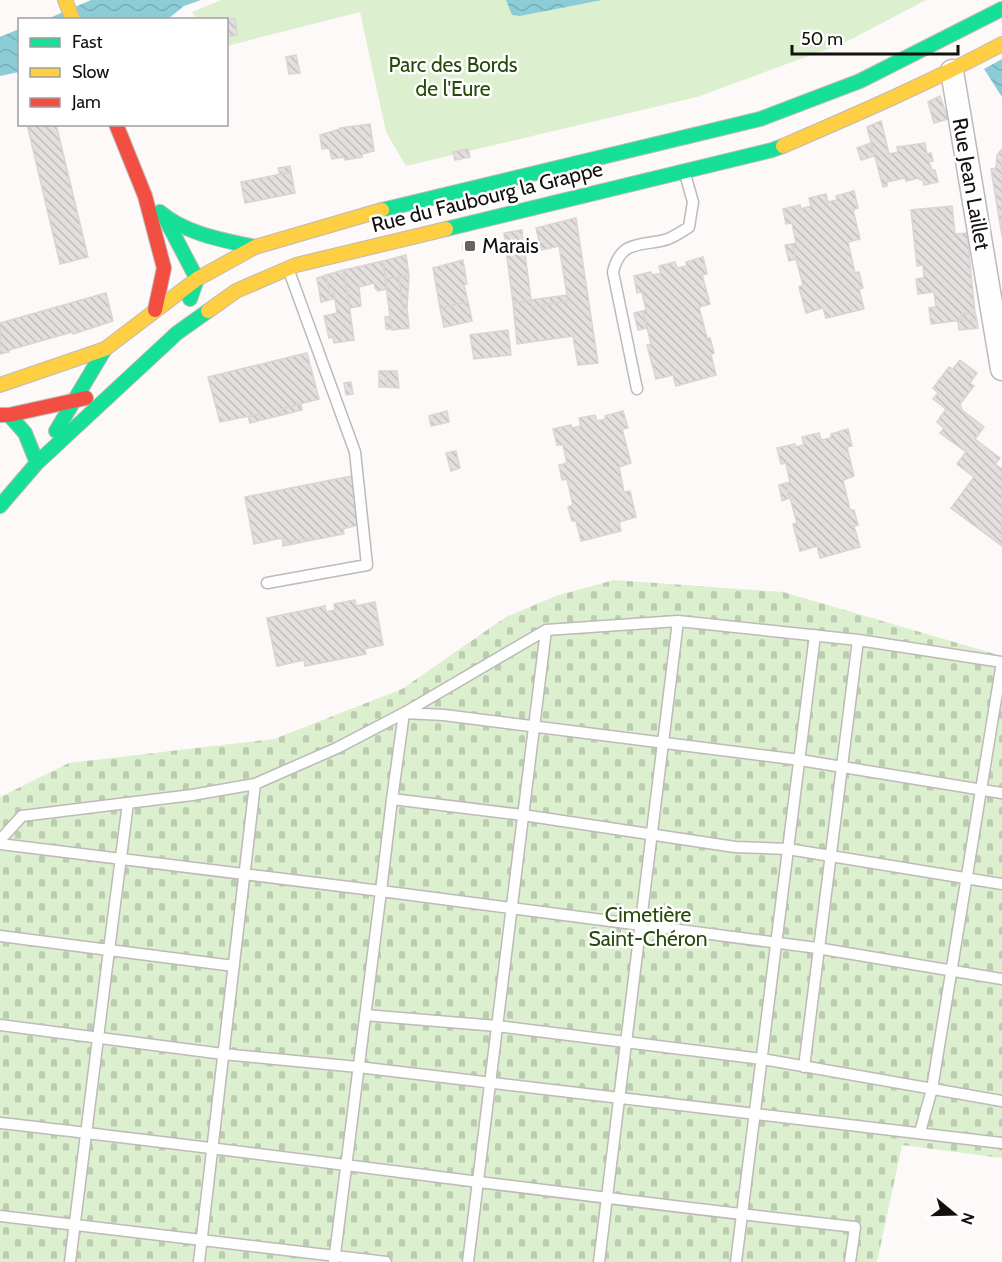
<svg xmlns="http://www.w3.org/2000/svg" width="1002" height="1262" viewBox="0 0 1002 1262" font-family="Cabin,sans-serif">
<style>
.green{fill:#dcefce}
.cemetery{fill:url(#cemetery-stones)}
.water{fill:url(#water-waves)}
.building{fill:url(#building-back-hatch);stroke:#d8d5d4;stroke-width:1.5}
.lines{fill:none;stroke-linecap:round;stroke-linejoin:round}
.lane-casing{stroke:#bdbab8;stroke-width:13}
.street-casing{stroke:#bdbab8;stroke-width:25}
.fast-casing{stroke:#bdbab8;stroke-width:16}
.slow-casing{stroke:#bdbab8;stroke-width:16}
.jam-casing{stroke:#bdbab8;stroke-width:16}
.lane{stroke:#fffefe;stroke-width:10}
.street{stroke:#fffefe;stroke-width:22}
.fast{stroke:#16e098;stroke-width:14}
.slow{stroke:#ffcf43;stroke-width:14}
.jam{stroke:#f24e42;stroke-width:14}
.poi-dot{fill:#656260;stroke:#fff;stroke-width:2}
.labels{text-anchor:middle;stroke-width:5;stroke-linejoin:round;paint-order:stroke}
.park-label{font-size:21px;fill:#274909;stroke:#fff}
.street-label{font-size:21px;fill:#13100e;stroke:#fff}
.poi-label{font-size:21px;fill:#13100e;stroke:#fff;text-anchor:start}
</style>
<defs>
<pattern id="cemetery-stones" width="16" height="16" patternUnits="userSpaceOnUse" patternTransform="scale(1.5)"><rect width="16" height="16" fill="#dcefce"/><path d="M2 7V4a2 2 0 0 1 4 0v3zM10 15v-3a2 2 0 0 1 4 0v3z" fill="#bcccb0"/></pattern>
<pattern id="water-waves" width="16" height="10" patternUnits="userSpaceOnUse" patternTransform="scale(1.5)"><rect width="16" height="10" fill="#8bccd7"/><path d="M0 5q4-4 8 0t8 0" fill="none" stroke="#77aeb7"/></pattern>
<pattern id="building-back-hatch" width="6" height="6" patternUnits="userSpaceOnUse" patternTransform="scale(1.5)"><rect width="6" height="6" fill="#e3dfdf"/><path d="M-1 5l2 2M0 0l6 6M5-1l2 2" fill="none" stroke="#c2bebe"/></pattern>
</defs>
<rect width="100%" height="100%" fill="#fcf9f8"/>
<path class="green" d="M221,0H926L844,43L697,97L406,166L386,132L360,12L227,46L226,20L197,19L192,12Z"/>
<path class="cemetery" d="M614,580L783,592L1002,656V1158L902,1145L877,1262H0V797L69,763L274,739L402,689L506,617L556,596Z"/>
<path class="water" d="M91,0H201L184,6L168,19L45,20Z
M506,0H602L520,16L512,15Z
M19,29V72L0,76V37Z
M1002,59V97L984,69Z"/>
<path class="building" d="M235,18L237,35L226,37V20Z
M296,55L300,73L289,74L286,57Z
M940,96L948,119L934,123L928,102Z
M881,121L889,154L898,152L897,147L925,143L927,154L931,153L933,161L929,162L932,170H935L938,182L924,185L923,180H920L919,178L906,181L905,178L887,182V186L883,187L867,127Z
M27,124H56L88,257L60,264Z
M370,124L374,151L362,154V157L345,160L344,157L332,159L329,148L322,149L320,135L340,129V128Z
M871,143L874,156L861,160L857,148Z
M468,149L470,157L455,160L453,152Z
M1002,149V236L991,169L996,168L997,155Z
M290,166L291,172L280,174L278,168Z
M291,172L295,193L245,203L241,182Z
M854,191L858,208L853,210L860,239L848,242L855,273L859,272L863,288L859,289L864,309L826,318L823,308L806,313L799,287L803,285L792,244L796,243L792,223L786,224L783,209L800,205L801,209L811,206L809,198L826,194L828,202L837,200L836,196Z
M952,206L955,234L967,233L975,313L961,314L962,320L931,324L929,308L936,307L934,292L918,294L916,279L924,278L923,265L917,266L911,210Z
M576,218L598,363L578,365L573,336L517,344L513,303L531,300L532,307L568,301L559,246L541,250L536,228Z
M522,230L523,246L506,250L504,233Z
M475,243L476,247L463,250V245Z
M792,244L796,259L789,261L785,245Z
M524,246L531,300L513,303L506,250Z
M406,255L409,276L385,279L383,261Z
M703,257L707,274L702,275L710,304L699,307L707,338H710L714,353L711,355L716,375L676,386L673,375L656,379L647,345L651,344L643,311L646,310L642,292L637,293L634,276L651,272L652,275L661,273L659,266L675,262L677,268L687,266L686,262Z
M463,260L467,284L464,285L468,302L440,308L433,268Z
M383,261L387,289L378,291L375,288L374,283L359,287L361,306L350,308L343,270Z
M343,270L347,290L354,340L334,343L333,337L329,338L324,316L337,313L334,293L330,294L326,275Z
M326,275L330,294L334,293V299L321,302L317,278Z
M409,276L407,308L403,309L399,277Z
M399,277L403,309L407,308L409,328L392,330L385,279Z
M106,293L113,321L73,334L72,332L9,350V352L0,354V323Z
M567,295L568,301L532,307L531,300Z
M468,302L472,321L444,327L440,308Z
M643,311L647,328L638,330L634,313Z
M975,313L977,320H962L961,314Z
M390,316L392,329H386L385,317Z
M962,320H977L978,328L959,330L958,321Z
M508,330L511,355L474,359L470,335Z
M307,353L319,399L281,409L282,415L261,420L260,414L220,422L208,377Z
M960,360L977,373L970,383L974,386L960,404L962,410L984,427L975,439L1000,458L995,464L1002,469V546L951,508L974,477L957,464L966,452L940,433L944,428L937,422L946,409L933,399L938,393L933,388L949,367L953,369Z
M379,371H387L386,387H379Z
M387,371H397L399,388L386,387Z
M351,382L353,394L346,395L344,383Z
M301,404L302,410L282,415L281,409Z
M447,411L449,422L431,426L429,416Z
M623,411L628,428L622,429L631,463L619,467L624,492L630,491L636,517L619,522L621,531L581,541L576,521H572L568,507L573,505L567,479L562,480L559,465L567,463L563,445H557L553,429L571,425L572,428L581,426L579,418L595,415L597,421L606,419L605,416Z
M260,414L261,420L250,423L248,417Z
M848,429L852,446L847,447L854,476L843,480L850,510H854L858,525L854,526L860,547L820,558L817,546L800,551L793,524L797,523L786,483L790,482L786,463L781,464L777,448L795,444V447L804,445L802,437L819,433L821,440L831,438V434Z
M456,451L460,468L451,471L446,453Z
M352,476L361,524L343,529L344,534L313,540L312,537L283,543L282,538L254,544L245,497Z
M786,483L789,498L782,501L779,485Z
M312,537L313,540L283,546V543Z
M355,600L356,606L375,602L383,645L364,649L366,654L305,666L304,660L277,666L267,618L325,606L326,612L335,610L334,604Z"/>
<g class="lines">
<defs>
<path id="lane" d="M637,389L613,272C621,238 643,247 668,239C675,236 683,231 689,227L693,202L685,174
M267,583L367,565L355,452L289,271
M392,799L404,713L444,715L800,760L1002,793
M128,803L109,950L234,966
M0,840L22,816L192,795L255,784L337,748L404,713L546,630L678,621L858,640L1002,662
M0,844L381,891L334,1262
M1002,884L788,849L735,847L523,815L392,799L381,891L817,948L1002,979
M0,936L109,950L70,1262
M365,1015L497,1026L762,1059L1002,1101
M0,1025L223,1054L358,1067L1002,1143
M804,1067L858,640
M0,1123C285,1155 569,1196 855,1227L850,1262
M920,1132L932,1089L1002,662
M0,1216L386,1262
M199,1262L255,784
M468,1262L546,630
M599,1262L678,621
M736,1262L815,635"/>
<path id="street" d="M952,71L1002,369"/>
<path id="fast" d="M382,210L760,119L860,81L1002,9
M160,212C186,234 223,240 255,247
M165,218L197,279L190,299
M446,229L772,150L783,146
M9,415L25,433L37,463
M56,431L105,349
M0,506L37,463L177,333L208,311"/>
<path id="slow" d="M65,0L73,20
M783,146C857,114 931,82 1002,44
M208,311L236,291L296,265L446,229
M0,385L105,349L197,279L255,247L382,210"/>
<path id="jam" d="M116,124L145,196L164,268L155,310
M0,415H9L86,398"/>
</defs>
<use href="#lane" class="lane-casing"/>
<use href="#street" class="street-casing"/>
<use href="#fast" class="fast-casing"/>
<use href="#slow" class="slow-casing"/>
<use href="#jam" class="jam-casing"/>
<use href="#lane" class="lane"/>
<use href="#street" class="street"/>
<use href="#fast" class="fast"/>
<use href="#slow" class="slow"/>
<use href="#jam" class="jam"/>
</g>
<rect class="poi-dot" x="464" y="240" width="12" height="12" rx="3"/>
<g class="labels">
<g class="park-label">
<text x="453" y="72">Parc des Bords<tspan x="453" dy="24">de l'Eure</tspan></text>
<text x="648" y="922">Cimetière<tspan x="648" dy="24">Saint-Chéron</tspan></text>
</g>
<g class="street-label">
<text transform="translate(971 184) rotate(80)" y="7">Rue Jean Laillet</text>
<text transform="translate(487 197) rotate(-14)" y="7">Rue du Faubourg la Grappe</text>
</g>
<g class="poi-label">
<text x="482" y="253">Marais</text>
</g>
</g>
<rect x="18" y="18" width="210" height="108" fill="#ffffff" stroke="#a19f9f" stroke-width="1.5"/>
<rect x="30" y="38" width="30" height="9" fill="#16e098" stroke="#a19f9f" stroke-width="1.5"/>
<text x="72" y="48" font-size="18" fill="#13100e">Fast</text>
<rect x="30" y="68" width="30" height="9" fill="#ffcf43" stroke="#a19f9f" stroke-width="1.5"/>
<text x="72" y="78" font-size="18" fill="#13100e">Slow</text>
<rect x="30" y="98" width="30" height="9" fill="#f24e42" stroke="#a19f9f" stroke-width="1.5"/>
<text x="72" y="108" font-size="18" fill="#13100e">Jam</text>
<g transform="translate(954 1214) rotate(109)" stroke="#ffffff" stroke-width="4.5" paint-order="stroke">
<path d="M0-4.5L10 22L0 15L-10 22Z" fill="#13100e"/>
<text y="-9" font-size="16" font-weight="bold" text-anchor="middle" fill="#13100e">N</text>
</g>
<path d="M792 45v9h166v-9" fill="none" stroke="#13100e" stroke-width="3"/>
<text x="801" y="45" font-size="18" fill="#13100e" stroke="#ffffff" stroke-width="4.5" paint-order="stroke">50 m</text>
</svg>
